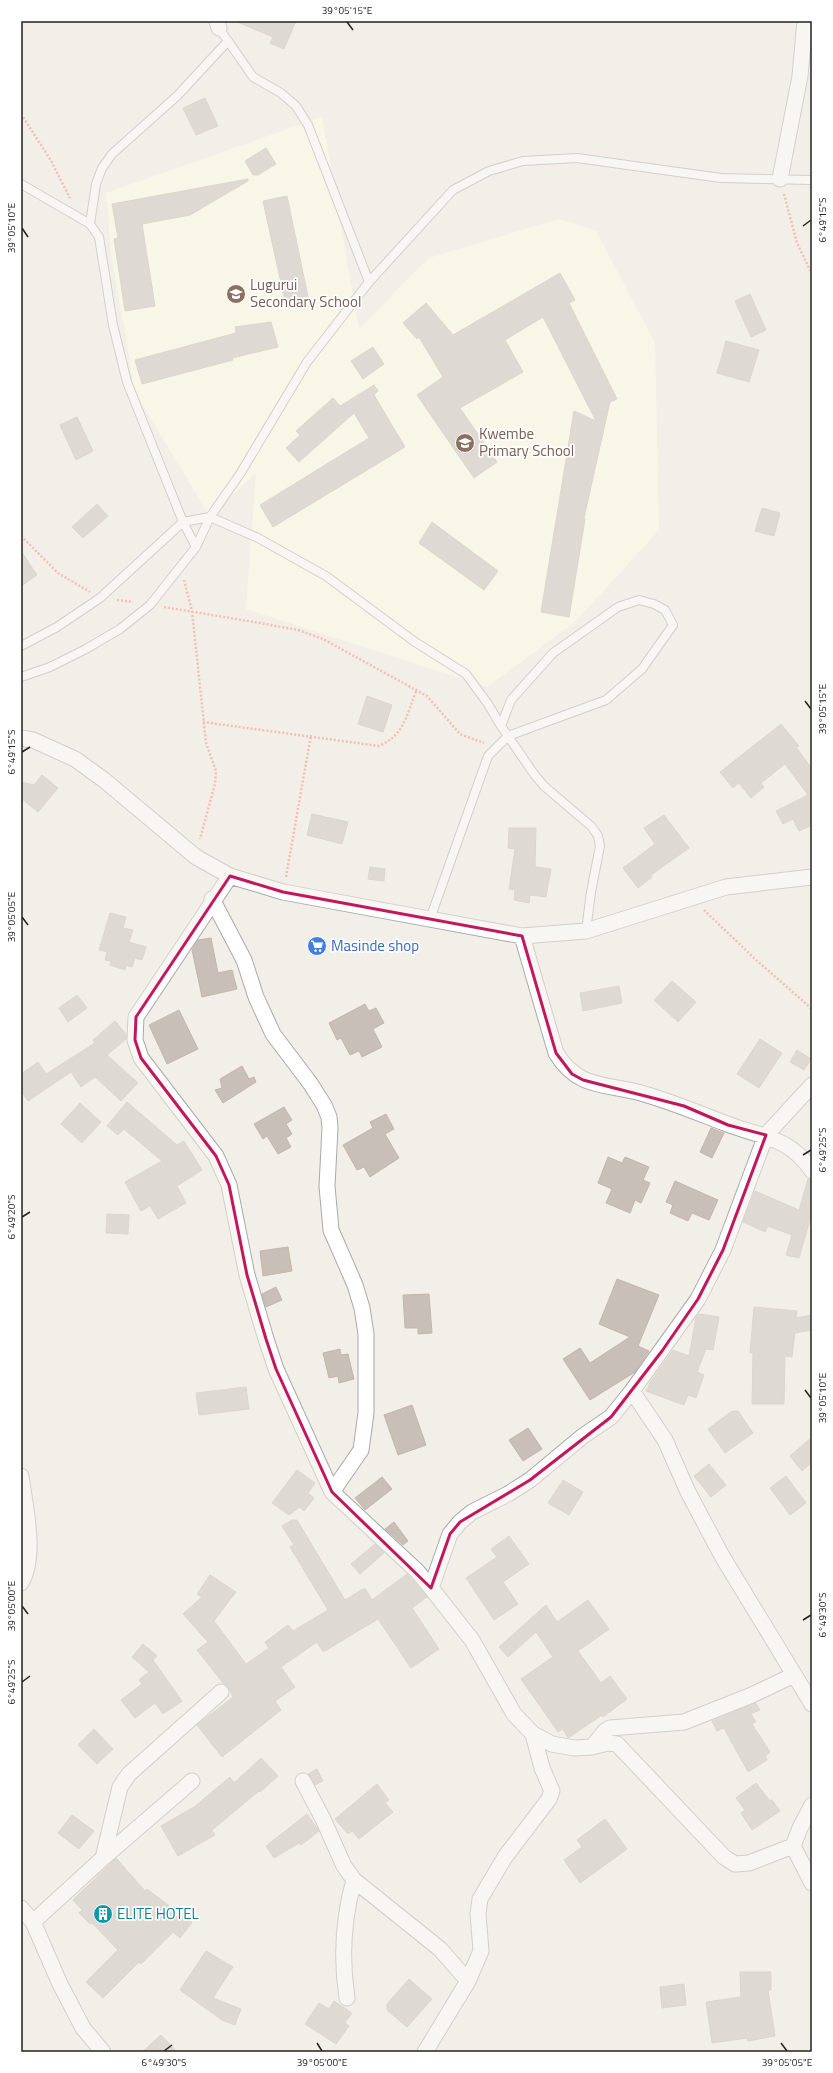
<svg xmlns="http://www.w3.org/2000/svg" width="833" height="2073" viewBox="0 0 833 2073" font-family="'Titillium Web',sans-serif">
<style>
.education{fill:#ffffe5}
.building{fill:#c7bfb8;stroke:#c4b6ab}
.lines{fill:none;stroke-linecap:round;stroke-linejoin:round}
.lane-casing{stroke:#a9a9a9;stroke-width:10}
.street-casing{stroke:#a9a9a9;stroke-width:17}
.path{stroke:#fa8072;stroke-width:2.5;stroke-dasharray:2 2;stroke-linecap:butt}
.lane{stroke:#fff;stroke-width:8}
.street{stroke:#fff;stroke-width:15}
.marked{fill:none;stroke:#c2185b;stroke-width:3;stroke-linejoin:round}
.ticks{fill:none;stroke:#222;stroke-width:1.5}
.labels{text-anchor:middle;stroke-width:3.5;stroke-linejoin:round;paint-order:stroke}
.education-label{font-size:15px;fill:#785e54;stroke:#fff;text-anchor:start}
.shop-label{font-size:15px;fill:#366cbe;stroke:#fff;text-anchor:start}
.culture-label{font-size:15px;fill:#0d838f;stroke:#fff;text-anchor:start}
.neatline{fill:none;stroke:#222;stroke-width:1.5}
.ticks-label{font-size:10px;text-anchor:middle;fill:#222}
</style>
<rect width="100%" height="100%" fill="#f2efe9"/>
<path class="education" d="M322,117L359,329L429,258L559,219L596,231L655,343L659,530L576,621L487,687L246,609L256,473L219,507L215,525L135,392L111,252L106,193Z"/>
<path class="building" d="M235,21H296L284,49L270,43L273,37Z
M205,98L218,126L196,135L183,108Z
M266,148L276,164L258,175H253L245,161Z
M248,179V181L190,215L142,224L155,306L125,311L114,239L118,238L112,204Z
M287,196L309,301L286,306L263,201Z
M560,273L575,300L569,303L617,399L610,402L584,518L585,519L569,617L541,612L574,411L596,421L543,317L505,340L523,372L460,408L497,462L474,478L417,395L443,377L419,337L417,339L403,323L426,303L453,335Z
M750,294L766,330L751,337L735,301Z
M271,322L278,347L232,358L233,360L142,384L135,360L236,333L235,327Z
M726,341L759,350L749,382L717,373Z
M373,347L384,364L363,379L351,361Z
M374,385L378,391L374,395L405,447L273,527L260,505L369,438L354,413L299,462L286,448L300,435L296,431L333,398L340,406Z
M77,417L93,451L76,460L60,425Z
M97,504L108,516L83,538L72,527Z
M762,508L780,513L774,536L755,531Z
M432,522L498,571L484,590L419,543Z
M21,551L37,575L21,586Z
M367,696L392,705L383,732L358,724Z
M781,724L799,746L796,747L812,769V825L799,831L793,819L783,824L776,811L808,795L785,764L761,783L764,787L751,798L739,783L733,788L720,772Z
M42,775L58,788L38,812L21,798V782L34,785Z
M312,814L348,822L342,844L307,835Z
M664,815L689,848L651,875L652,877L638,888L623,868L655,844L644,828Z
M509,828H536L535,867L551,869L546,897L530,895L529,903L514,900L515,890L509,889L515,849L508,848Z
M370,867L385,869L384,881L368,879Z
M110,913L126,917L123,928L133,930L129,942L146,947L142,960L135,958L132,967L126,965L125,970L110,965L111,961L105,960L107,952L99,950Z
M211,938L218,973L232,970L237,989L202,997L192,950L198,940Z
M672,981L696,1002L678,1022L654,1000Z
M619,986L622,1003L583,1011L580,993Z
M77,995L87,1008L68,1022L59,1008Z
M365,1004L369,1011L376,1008L384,1023L373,1029L382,1047L362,1057L359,1051L350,1055L341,1038L337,1040L329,1023Z
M179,1010L198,1049L167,1064L149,1025Z
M115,1021L126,1034V1039L107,1055L138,1083L121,1101L95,1077L81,1087L71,1072L28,1101L21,1091V1074L38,1062L46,1074L95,1043L93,1040Z
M760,1039L782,1053L759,1088L737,1074Z
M797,1050L811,1059L804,1070L790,1062Z
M242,1066L249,1079L254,1077L256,1082L223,1103L215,1090L222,1088L220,1079Z
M127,1102L177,1145L184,1141L202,1170L177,1186L186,1203L158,1219L150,1206L141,1211L125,1182L162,1161L124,1129L118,1135L107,1126Z
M80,1103L101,1122L82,1143L61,1124Z
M284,1107L292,1120L286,1124L292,1134L286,1138L291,1147L278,1154L267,1136L263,1139L254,1124Z
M386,1114L394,1129L385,1134L399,1158L370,1177L364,1167L357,1170L343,1145L373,1128L370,1122Z
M711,1128L724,1133L712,1158L700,1152Z
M608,1157L622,1163L625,1157L649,1167L643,1180L650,1183L641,1203L635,1200L630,1213L606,1203L612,1189L598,1183Z
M808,1179L812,1180V1213L799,1258L786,1255L792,1235L768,1226L765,1232L743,1222L755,1191L799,1210Z
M675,1181L718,1200L709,1220L692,1213L688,1221L670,1213L673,1205L666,1202Z
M107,1214L129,1215L128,1234L106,1233Z
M288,1247L292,1271L263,1276L260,1251Z
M617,1279L659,1295L638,1346L649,1351L635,1372L590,1400L563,1359L580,1348L590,1363L630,1337L599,1324Z
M276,1287L282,1300L266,1307L262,1294Z
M429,1294L432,1333L418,1334V1328H405L403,1295Z
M754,1307L797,1311L796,1318L812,1315V1330L795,1333L792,1357L785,1356L784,1404H752L753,1353H750Z
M699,1314L719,1317L713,1350L706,1349L697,1372L704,1375L696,1398L688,1395L684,1405L646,1391L651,1381L673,1350L689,1356L696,1317Z
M340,1349L341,1355L348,1354L354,1379L339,1383L338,1376L329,1378L323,1353Z
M246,1387L249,1409L199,1415L196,1393Z
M412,1405L426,1445L398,1455L384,1415Z
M732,1411H738L753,1433L725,1453L708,1429Z
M528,1428L542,1449L523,1461L509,1440Z
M812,1437V1462L802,1471L790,1456Z
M709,1464L726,1485L711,1497L694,1476Z
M297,1470L315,1483L308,1493L314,1498L304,1511L300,1507L289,1515L272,1503Z
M786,1476L806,1503L790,1515L770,1488Z
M382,1477L392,1489L365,1510L355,1498Z
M563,1480L583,1492L569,1515L548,1503Z
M292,1520H297L345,1600L365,1588L372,1600L407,1574L427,1597L412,1608L439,1649L411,1668L378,1619L323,1652L317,1642L281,1667L295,1687L275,1701L281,1710L222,1757L197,1725L233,1697L228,1686L223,1683L197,1650L208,1642L183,1614L202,1597L197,1594L210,1575L236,1592L214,1621L246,1664L269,1648L265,1642L288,1625L293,1631L328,1610L290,1547L294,1545L282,1526Z
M394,1522L408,1541L403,1545L385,1529Z
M509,1536L529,1564L503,1582L518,1604L494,1620L466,1578L497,1557L491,1549Z
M375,1544L384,1553L360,1574L351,1564Z
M588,1600L609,1629L578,1651L601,1683L610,1676L627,1699L603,1717L602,1715L568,1738L563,1729L558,1732L521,1679L553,1657L536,1632L508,1657L499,1647L546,1605L557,1622Z
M143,1644L157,1656L153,1660L182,1701L163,1714L155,1703L135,1718L121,1700L142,1684L139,1680L149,1672L132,1657Z
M756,1703L760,1710L751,1714L756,1722L752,1724L770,1752L765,1756L767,1760L748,1772L724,1728L717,1731L712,1721Z
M94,1729L113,1749L97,1764L78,1745Z
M261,1758L278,1776L260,1792L259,1791L212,1830L215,1835L178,1856L161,1826L194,1807L230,1777L234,1783Z
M317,1769L323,1781L315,1785L308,1774Z
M756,1783L770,1801L772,1800L780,1811L752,1830L741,1813L745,1810L736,1798Z
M377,1784L389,1800L385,1803L393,1812L359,1839L352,1831L348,1834L335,1819Z
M307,1814L319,1831L301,1845L299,1843L274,1858L266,1846Z
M72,1815L94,1831L79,1849L58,1833Z
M605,1819L627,1849L580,1883L564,1860L582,1847L577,1840Z
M116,1858L145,1891L147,1889L192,1923L180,1938L173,1932L141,1964L139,1962L103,1998L86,1982L118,1950L92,1923L90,1924L79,1913L82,1910L73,1900Z
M206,1951L233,1967L213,1998L241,2009L235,2025L222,2020L180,1990Z
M740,1972H771V1990H768L775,2036L748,2041L747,2038L712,2043L706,2002L741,1997Z
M409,1979L432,1999L407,2027L387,2010V2004Z
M684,1984L686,2005L662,2008L660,1987Z
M334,2001L352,2013L345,2023L349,2026L336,2044L305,2024L319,2003L329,2009Z
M161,2035L177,2052H142Z"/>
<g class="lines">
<defs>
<path id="lane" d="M219,28L253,77L281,93L296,106L308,125L369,282
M21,184L90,224L99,237L113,325L127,382L183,522L196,547
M90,224L96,184L102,168L112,154L177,96L228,41
M21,646L57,627L100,598L183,522L210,517L258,538L326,576L415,642L466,674L488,704L501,726L534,774L544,786L592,827L598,836L600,846L591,892L586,931
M21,677L50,667L86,649L120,629L150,605L196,547L210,517L240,474L307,362L369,282L453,190L489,171L523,161L577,158L721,178L812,180
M430,919L488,756L508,736L606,700L642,669L673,625L665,610L654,604L639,600L618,607L553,653L511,700L501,726"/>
<path id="street" d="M217,21L219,28
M780,179L800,76L805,21
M21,738L33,740L75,759L104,780L196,857L230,876L283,892L522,936L586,931L726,887L812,877
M230,876L136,1017L135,1040L141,1058L216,1156L229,1185L247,1275L266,1339L276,1369L332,1492L417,1571L431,1588L472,1640L514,1714L533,1734L552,1744L574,1748L592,1747L608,1743L617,1744L724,1857L735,1864L749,1863L793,1846
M212,899L244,960L256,997L273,1034L310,1083L324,1105L329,1117L330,1128L327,1186L331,1230L355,1285L362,1308L366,1334V1413L361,1450L332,1492
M522,936L556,1053C578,1089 604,1083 641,1093C670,1101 698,1113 727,1124C761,1137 790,1137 812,1171
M632,1391L665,1440L688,1492L722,1556L812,1704
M21,1476C25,1506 37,1556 21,1583
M431,1588L450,1534L460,1522L472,1512L508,1494L530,1480L583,1436L611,1417L632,1391L698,1299L723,1250L766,1135L812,1085
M592,1747L605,1731L610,1728L684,1722L752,1695L794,1675
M303,1781L323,1819L344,1866L354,1880L440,1949L468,1981
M812,1805L800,1828L793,1846L812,1883
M103,1858L120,1787L129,1774L221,1692
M21,1908L33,1922L60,1984L83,2028L103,2052
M33,1922L103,1858L192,1781
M347,1998C341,1959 343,1919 354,1880
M425,2052L468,1981L481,1951L478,1914L480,1899L505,1857L549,1799L552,1791L542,1768L533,1734"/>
</defs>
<use href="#lane" class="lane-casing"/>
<use href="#street" class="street-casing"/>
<path class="path" d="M21,114L50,159L70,198
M784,194L797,243L812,274
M21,536L58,573L90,592
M184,580L192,611L206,743L216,771L215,784L200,839
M117,600L133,602
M164,607L260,623L298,630L323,639L427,696L460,734L484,743
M203,722L379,746C405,735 407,713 417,689
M286,877L311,735
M704,910L755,959L812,1009"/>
<use href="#lane" class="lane"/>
<use href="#street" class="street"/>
</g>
<path d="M0 0H833V2073H0ZM230,876L283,892L522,936L556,1053L572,1074L583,1080L684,1106L728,1125L766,1135L723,1250L698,1299L662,1351L611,1417L530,1480L460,1522L450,1534L431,1588L332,1492L276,1369L266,1339L247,1275L229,1185L216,1156L141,1058L135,1040L136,1017Z" fill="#f2efe9" fill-opacity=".55" fill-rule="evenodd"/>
<path class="marked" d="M230,876L283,892L522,936L556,1053L572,1074L583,1080L684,1106L728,1125L766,1135L723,1250L698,1299L662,1351L611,1417L530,1480L460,1522L450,1534L431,1588L332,1492L276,1369L266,1339L247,1275L229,1185L216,1156L141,1058L135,1040L136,1017Z"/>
<path class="ticks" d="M347,22L353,30M803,226L811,220M22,228L28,237M805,701L811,709M22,752L30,747M22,917L28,925M803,1155L811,1150M22,1217L30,1212M805,1390L811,1398M22,1606L28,1614M803,1620L811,1615M22,1682L30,1676M317,2043L322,2051M781,2043L787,2051M164,2051L172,2045"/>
<defs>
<symbol id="school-disc" viewBox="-11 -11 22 22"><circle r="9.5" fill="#8d6e63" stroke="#fff"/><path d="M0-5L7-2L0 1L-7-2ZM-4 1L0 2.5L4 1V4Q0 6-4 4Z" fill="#fff"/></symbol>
<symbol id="supermarket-disc" viewBox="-11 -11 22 22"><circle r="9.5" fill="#3f7fe0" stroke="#fff"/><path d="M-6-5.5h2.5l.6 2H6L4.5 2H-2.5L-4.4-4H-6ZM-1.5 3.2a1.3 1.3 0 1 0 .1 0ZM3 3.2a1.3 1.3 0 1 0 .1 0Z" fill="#fff"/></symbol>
<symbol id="building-disc" viewBox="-11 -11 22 22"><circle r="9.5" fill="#0f9aa8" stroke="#fff"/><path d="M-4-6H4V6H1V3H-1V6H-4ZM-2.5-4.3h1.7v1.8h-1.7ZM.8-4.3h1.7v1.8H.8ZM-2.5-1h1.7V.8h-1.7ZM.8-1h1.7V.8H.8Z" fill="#fff"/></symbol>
</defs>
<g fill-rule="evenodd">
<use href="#school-disc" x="225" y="283" width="22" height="22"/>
<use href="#school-disc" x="454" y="432" width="22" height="22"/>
<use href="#supermarket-disc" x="306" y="935" width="22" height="22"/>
<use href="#building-disc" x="92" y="1903" width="22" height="22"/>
</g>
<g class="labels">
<g class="education-label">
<text x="250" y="290">Lugurui<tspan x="250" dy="17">Secondary School</tspan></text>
<text x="479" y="439">Kwembe<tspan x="479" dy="17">Primary School</tspan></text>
</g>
<g class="shop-label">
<text x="331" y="951">Masinde shop</text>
</g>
<g class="culture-label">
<text x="117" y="1919">ELITE HOTEL</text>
</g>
</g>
<rect width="833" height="2073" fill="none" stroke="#ffffff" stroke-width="44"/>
<rect x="22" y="22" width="789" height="2029" class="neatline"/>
<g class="ticks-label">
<text x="347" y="14">39°05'15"E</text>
<text transform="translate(822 220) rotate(-90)" y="4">6°49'15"S</text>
<text transform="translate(11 228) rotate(-90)" y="4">39°05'10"E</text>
<text transform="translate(822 709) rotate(-90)" y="4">39°05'15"E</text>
<text transform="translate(11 752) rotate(-90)" y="4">6°49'15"S</text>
<text transform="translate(11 917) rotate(-90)" y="4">39°05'05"E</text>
<text transform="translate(822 1150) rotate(-90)" y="4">6°49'25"S</text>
<text transform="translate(11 1217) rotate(-90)" y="4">6°49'20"S</text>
<text transform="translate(822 1398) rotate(-90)" y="4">39°05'10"E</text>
<text transform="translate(11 1606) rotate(-90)" y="4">39°05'00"E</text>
<text transform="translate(822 1615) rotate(-90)" y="4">6°49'30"S</text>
<text transform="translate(11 1682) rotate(-90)" y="4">6°49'25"S</text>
<text x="164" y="2066">6°49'30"S</text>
<text x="322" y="2066">39°05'00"E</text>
<text x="787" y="2066">39°05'05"E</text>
</g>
</svg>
